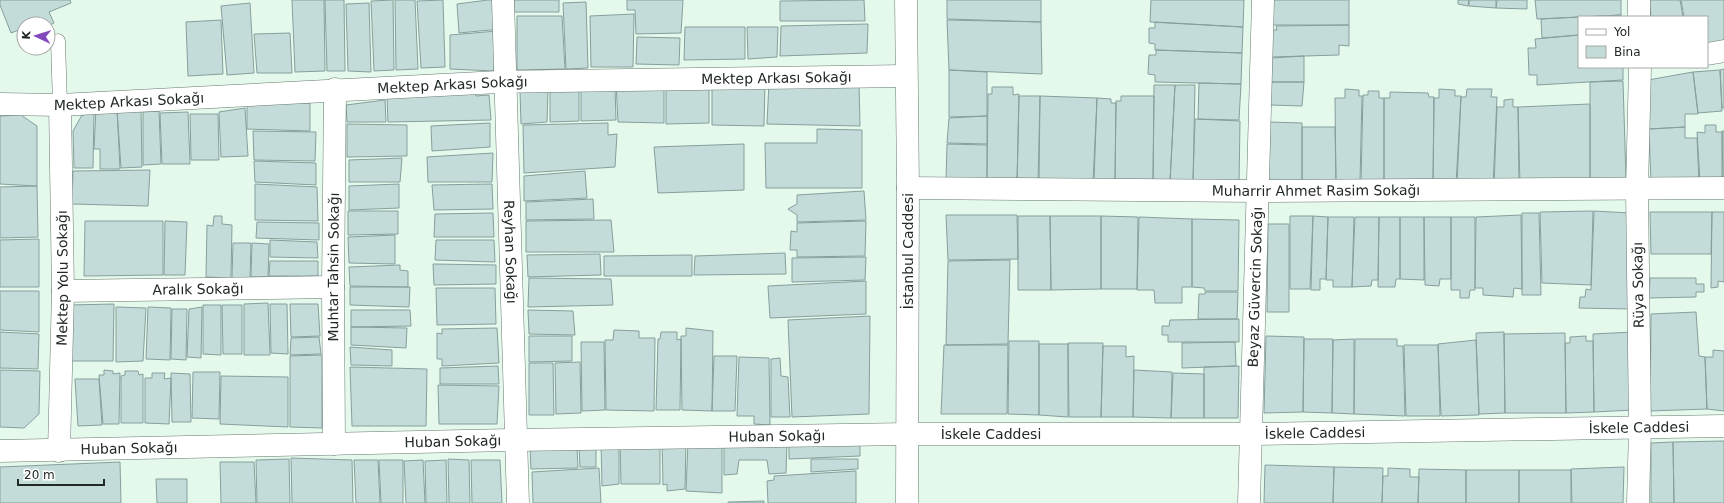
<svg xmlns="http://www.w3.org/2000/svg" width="1724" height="503" viewBox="0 0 1724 503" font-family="'DejaVu Sans',sans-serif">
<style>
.building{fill:#c3dcd9;stroke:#869f9c}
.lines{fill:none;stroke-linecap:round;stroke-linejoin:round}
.lane-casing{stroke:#677a6e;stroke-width:15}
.street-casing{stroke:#677a6e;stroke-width:23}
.secondary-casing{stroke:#677a6e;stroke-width:23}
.lane{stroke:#fff;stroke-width:14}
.street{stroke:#fff;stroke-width:22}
.secondary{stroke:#fff;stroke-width:22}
.labels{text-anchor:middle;stroke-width:3;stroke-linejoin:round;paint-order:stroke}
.street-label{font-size:14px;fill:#212924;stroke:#fff}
</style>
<rect width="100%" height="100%" fill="#e4f9ec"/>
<path class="building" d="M0,0H70L71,3L49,12L54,23L48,26V24H24V28L11,33L0,5Z
M292,0H324L325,71L295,72Z
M325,0H344L345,71H327Z
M393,0L394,70L374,71L371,1Z
M395,0H415L418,69L396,70Z
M443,0L445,67L421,68L417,1Z
M488,0H500V29L459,33L457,4Z
M514,0H559V12H514Z
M627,0H683L681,33L636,34L635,10H627Z
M864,0L865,21H780V1Z
M947,0H1041V22L947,19Z
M1151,0H1244L1243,27L1150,22Z
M1271,0H1349V25H1270Z
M1458,0H1469L1468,6L1458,4Z
M1469,0H1496V8L1469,6Z
M1497,0H1527V9L1496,8Z
M1535,0H1621V15L1537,19Z
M1649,0H1680L1683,17H1651Z
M1681,0H1724V41L1707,43V17H1684Z
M586,2L588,68L566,69L563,3Z
M250,3L254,73L227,75L221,6Z
M369,3L371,72L348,71L346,4Z
M634,14L633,67H591L590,16Z
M1621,15V17H1583Z
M517,16H562L565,69L517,70Z
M1579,17V35L1542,38L1541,19Z
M221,20L223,74L188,76L186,22Z
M947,20L1041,22L1042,74L949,70Z
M1155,22L1243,27L1242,53L1155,50V44L1149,43V28H1155Z
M868,24L867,53L780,56L781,26Z
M1349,25V46L1339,45V55L1271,57L1270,30H1277L1276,26Z
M685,27H745V59L684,60Z
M747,27H778L777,57L748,59Z
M497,31L494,71L450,69V35Z
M290,33L292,73H257L254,34Z
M1579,35V67H1623V80L1537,85V75H1529L1528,48H1536L1535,39Z
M637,37L680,38L679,65L636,64Z
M1156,50L1242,53L1241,84L1155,82V75L1148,74L1149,55H1156Z
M1304,56V82H1271L1272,58Z
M1724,69V108H1722L1720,70Z
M949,70L987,72V116L949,117Z
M1720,70L1722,111L1698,113L1693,72Z
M1693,72L1698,114H1685V127L1649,129L1648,80Z
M712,81L765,82L764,126L712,125Z
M1623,81L1626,179L1590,180V82Z
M664,82V123L618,122L616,83Z
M709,82V123L666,124V83Z
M769,82H859L860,126L767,124Z
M1271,82H1304L1302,106L1270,105Z
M1199,83L1241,84L1239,120L1198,119Z
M1154,85H1175L1170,182H1153Z
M1175,85H1195L1193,182H1170Z
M992,87H1013V95L1019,94L1017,183L987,181L988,94H992Z
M579,88V121L550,122V90Z
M615,88L616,120L581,121V89Z
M548,89L547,122L521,124L520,90Z
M1345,89L1359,90V96H1362L1360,182L1336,183L1335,98H1345Z
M1439,89L1455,90V96H1461L1456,184L1433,183L1434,98H1439Z
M1467,89H1492L1491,97H1497L1493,186L1457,184L1461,97H1466Z
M1368,91H1379V98H1384V183L1361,182L1363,95H1368Z
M474,92L476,96L489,95L491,120L388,122L387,97Z
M1390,92L1428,93L1429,97H1434L1433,183H1384V98H1390Z
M1019,96H1040L1038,184L1017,183Z
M1040,96L1097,98L1093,183L1039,184Z
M1121,96H1154L1153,182L1115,181L1116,101H1121Z
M1097,98L1111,99V103H1116L1115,181H1094Z
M1513,99V107H1518L1519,186H1494L1497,107H1504V100Z
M385,100L386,122H347L346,105Z
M310,103V131L247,129V104Z
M1590,104V180L1520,185L1518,107Z
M96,107L117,108L120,169H100V149H94Z
M245,108L248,156L221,157L219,112Z
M117,110H141L142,167L121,168Z
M159,111L161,164L143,165V112Z
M188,112L190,164H162L160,113Z
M94,113L93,168H74L73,131L82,115Z
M190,114H218L219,160H191Z
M21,115L37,126V186L0,184V116Z
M987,116V144L947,143L949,118Z
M1195,119L1240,121L1239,184L1193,181Z
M1268,122L1302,123V183H1268Z
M490,123V147L432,151L431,126Z
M608,123V135L617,134L615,167L524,173L523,125Z
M347,124L407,125V156L347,157Z
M1705,125H1716V132H1722V182H1700L1697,132L1705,133Z
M1302,127H1335L1336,183H1302Z
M1685,127V138H1697L1699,182L1651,184L1649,129Z
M817,129L862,130V188H766L765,143H817Z
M253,131L316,132L315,161L254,160Z
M1722,131H1724V182H1723Z
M744,144V190L658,193L654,147Z
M947,144L987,145V181L946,180Z
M493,153L492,182H428L427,157Z
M402,158L400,182H349V160Z
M254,161L316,163V185L255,182Z
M150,170L148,206L72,204L73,171Z
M585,171L587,198L524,201V176Z
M255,184L317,187L318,221L255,220Z
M399,184V208L349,210V186Z
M492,184L493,209L434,210L432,185Z
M37,186L38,237L0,238V187Z
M864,191L866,220L797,222V215L788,209L797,204V195Z
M593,199L594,219L526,220V202Z
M348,211H398V234L348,235Z
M1593,211L1591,285L1542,283L1540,212Z
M1594,211L1630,213L1631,309L1579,308L1580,297H1585L1586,289L1591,290Z
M1650,212H1712L1711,254H1651Z
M1712,212H1724V282L1718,281V287L1711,288Z
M493,213L494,237H434L435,214Z
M1522,213H1539L1541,295H1522Z
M946,215H1017L1018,259L948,260Z
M1521,215L1522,289L1514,288L1513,297L1483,295V288H1475L1476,217Z
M214,216H222V224L232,225L231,278L206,277L207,225L213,226Z
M1018,216H1050L1051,290H1018Z
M1050,216H1101V289L1051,290Z
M1101,216L1138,217L1137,289H1101Z
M1290,216H1313L1310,289H1290Z
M1313,216L1328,217L1326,279H1320V290H1311Z
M1139,217L1192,219V287H1182V303H1155L1154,290H1137Z
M1328,217H1354L1352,287H1333V280H1326Z
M1355,217H1379L1378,280H1372L1371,286L1352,287Z
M1379,217H1400V279H1396L1395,287H1378Z
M1400,217H1424V280L1400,279Z
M1424,217H1451V279H1440L1439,286L1425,285Z
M1451,217H1475V290H1470L1469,298H1460V290H1451Z
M1192,219L1239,220L1238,291H1205L1204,288L1192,287Z
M611,220L614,252H526V221Z
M85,221H163V275L84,276Z
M165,221L187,222L185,275H164Z
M866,221L865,256L797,257V250H790L791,231L797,232V223Z
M257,222L319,223V240L256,238Z
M1268,224H1289V312H1267Z
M395,235V264L349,263L348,237Z
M39,239V287H0V240Z
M270,240L317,242L318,258L270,257Z
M436,240H494L495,262L435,260Z
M233,243H251L250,278H232Z
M252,243L269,244L268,277H251Z
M785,253L786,274L694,275L695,256Z
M600,254L601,275L528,277L527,255Z
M692,255V276H604V256Z
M866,257L865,280L792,282V258Z
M1010,260L1008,344L946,345L948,261Z
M270,261H318V276H269Z
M433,264L496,265V284L434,285Z
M400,265V270L408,271V287L350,286L349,267Z
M529,278L611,279L613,305L528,307Z
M1650,278H1696V284H1704V292H1696V297L1649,298Z
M866,281V314L770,318L768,286Z
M350,287H410L409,307L350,305Z
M436,288H495L496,324L437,325Z
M0,291H39V332L0,330Z
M1205,292H1238L1237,319H1198L1199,294H1205Z
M268,303L270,355H244V304Z
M114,304L113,361H70L69,305Z
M270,304H287L288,354L271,353Z
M290,304H318L320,336L291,337Z
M203,305H221V355L203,354Z
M222,305H242V354H223Z
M116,307L146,308L143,361L116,362Z
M148,307L171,308L170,360L146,359Z
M202,307L201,358L187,357L189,309Z
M172,309H187L186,360L171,359Z
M351,310H410L411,326L351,327Z
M528,310L573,311L575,335L529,334Z
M1696,312L1699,356L1705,357L1707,409L1650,411L1651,314Z
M870,316L869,414L792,417L788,320Z
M1239,319V342H1168V335H1162V326H1169L1170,320Z
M351,327L407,328L406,348L351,345Z
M497,328L499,363L442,366V359H437V333L442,334V329Z
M686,328L713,331L712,411L682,410L681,336H686Z
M614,330L639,331V338H655L654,411L606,410L605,340H613Z
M0,332L39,334L38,369L0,368Z
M661,332H677V340L681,339L680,410H656L658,339H660Z
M1504,332L1505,413L1479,414L1476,333Z
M1633,332V410L1594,412L1593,334Z
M1565,333L1566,413H1505L1504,334Z
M529,336H572V361L529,362Z
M1266,336L1304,337L1303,412L1264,413Z
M1586,336V341H1593L1594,412L1566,413L1565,343H1570V337Z
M319,337L321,354L290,355L291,338Z
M1304,339H1333L1332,413L1303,412Z
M1354,339V414L1332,413L1333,340Z
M1355,339H1397V346H1403L1405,416L1354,414Z
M1476,340L1479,415L1441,416L1438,344Z
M1009,341H1039V415L1008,414Z
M581,342H604L605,410L582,411Z
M1235,342L1236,366L1182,368V343Z
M1068,343H1103L1101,417H1069Z
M1039,344H1068V417L1039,415Z
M944,345H1008L1007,414H941Z
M1404,345H1438L1440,416H1406Z
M1103,346H1126V357L1134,356L1133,417H1101Z
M350,347L392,350V366L351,365Z
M1713,350L1724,351V411L1707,409L1705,357H1713Z
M322,355V428L290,427V356Z
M714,356H737L735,411H712Z
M739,357L769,358L770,425L754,424V416H737Z
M780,358L781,376L788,377L790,417H771V359Z
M580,362L581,413L556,414L555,363Z
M529,363H553L554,415H529Z
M498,366L499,384H440V368Z
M1239,366L1238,418H1204V367Z
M350,367L427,369L426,426H352Z
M0,370L40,371L39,414L24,428L0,427Z
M104,370L113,371V374L120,373L119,424H103L99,375H104Z
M1134,370L1172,372L1171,418L1133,417Z
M125,371H138L139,375L143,374V423H121V376L125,375Z
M193,372H220L219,419L192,418Z
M152,373H165L164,379L171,378L169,424L145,423V378H152Z
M171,373L190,374L191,422H172Z
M1173,373L1204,374V418H1171Z
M221,376L288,377V427L220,424Z
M75,379H99L102,425L78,426Z
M438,385L499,386L497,424H439Z
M860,436V456L789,459V437Z
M620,440H660V484H621Z
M662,440H686L685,489L667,491V484L663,485Z
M787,441L786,473L769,474L767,460H739L737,474L724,475V443Z
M1724,441V503H1674L1673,442Z
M688,442L722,443V493L686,491Z
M1673,442L1674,503H1651V443Z
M619,443V484L602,486L601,444Z
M596,445V467H580L579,446Z
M577,447L578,468L531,469L530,448Z
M291,458L352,460L353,503H292Z
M289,459L290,503H257L256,460Z
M448,459L469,460L470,503H449Z
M811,459H858V469L811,472Z
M354,460H378L380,503H356Z
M379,460H403V503H381Z
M423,460L425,503H406L404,461Z
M446,460L447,503H426L425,461Z
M471,460H500L502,503H472Z
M120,462L121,503H0V467Z
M220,462H254L256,503H221Z
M1265,465L1334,467L1333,503H1264Z
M1334,467L1383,468L1382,503H1333Z
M1624,467L1623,503H1572L1571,469Z
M599,468L601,503H533L532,472Z
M1388,468L1410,469V477H1419L1418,503H1382L1383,476H1388Z
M1419,469L1466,470V503H1418Z
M1466,470H1519V503H1466Z
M1519,470H1571V503H1519Z
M856,471V503H768L767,481L774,480V476Z
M156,479H187V503H157Z
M764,501V503H728V502Z"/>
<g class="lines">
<defs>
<path id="lane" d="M58,41L60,105"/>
<g id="street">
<path id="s1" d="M503,0L518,503"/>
<path d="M1639,0V17"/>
<path d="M1707,54L1724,51"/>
<path id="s2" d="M908,188L1257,191L1724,188"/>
<path id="s3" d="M63,291L333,287"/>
<path id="s4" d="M334,444L333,287L335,89"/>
<path id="s5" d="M0,451L515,440L907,434"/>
<path id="s6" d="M59,451L63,291L60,105"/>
<path id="s7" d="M1249,503L1263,0"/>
<path d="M1638,503L1640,428L1637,189L1640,67"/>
</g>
<g id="secondary">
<path d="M906,0L908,188L907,503"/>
<path id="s8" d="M0,104L60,105L499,82L906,76"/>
<path id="s9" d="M907,434H1250L1724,426"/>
</g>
</defs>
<use href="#lane" class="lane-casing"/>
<use href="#street" class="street-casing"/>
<use href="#secondary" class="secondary-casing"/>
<use href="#lane" class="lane"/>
<use href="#street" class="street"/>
<use href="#secondary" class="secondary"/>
</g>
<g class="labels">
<g class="street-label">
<text dy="5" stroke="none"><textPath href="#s8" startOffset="777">Mektep Arkası Sokağı</textPath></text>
<text dy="5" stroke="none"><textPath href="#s8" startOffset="453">Mektep Arkası Sokağı</textPath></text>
<text dy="5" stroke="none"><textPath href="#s8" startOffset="129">Mektep Arkası Sokağı</textPath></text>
<text dy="5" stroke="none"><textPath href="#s2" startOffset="408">Muharrir Ahmet Rasim Sokağı</textPath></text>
<text transform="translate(908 251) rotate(-90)" y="5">İstanbul Caddesi</text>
<text dy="5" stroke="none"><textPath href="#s1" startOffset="252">Reyhan Sokağı</textPath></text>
<text dy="5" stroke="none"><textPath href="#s4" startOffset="177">Muhtar Tahsin Sokağı</textPath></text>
<text dy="5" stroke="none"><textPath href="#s6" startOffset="173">Mektep Yolu Sokağı</textPath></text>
<text transform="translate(1638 285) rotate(-91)" y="5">Rüya Sokağı</text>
<text dy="5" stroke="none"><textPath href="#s7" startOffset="216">Beyaz Güvercin Sokağı</textPath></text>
<text dy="5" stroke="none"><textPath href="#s3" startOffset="135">Aralık Sokağı</textPath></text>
<text dy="5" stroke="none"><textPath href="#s9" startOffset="732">İskele Caddesi</textPath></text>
<text dy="5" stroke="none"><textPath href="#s9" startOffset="408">İskele Caddesi</textPath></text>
<text dy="5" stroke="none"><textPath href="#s9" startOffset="84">İskele Caddesi</textPath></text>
<text dy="5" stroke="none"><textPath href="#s5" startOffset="777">Huban Sokağı</textPath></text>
<text dy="5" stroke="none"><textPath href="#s5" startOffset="453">Huban Sokağı</textPath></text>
<text dy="5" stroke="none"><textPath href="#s5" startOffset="129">Huban Sokağı</textPath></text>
</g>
</g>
<rect x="1578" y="16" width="130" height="52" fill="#ffffff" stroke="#a6a9a7"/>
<rect x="1586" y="29" width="20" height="6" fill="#ffffff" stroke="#a6a9a7"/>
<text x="1614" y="36" font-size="12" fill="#212924">Yol</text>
<rect x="1586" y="46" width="20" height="12" fill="#c3dcd9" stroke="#a6a9a7"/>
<text x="1614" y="56" font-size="12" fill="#212924">Bina</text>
<g transform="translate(36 36) rotate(274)"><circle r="19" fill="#ffffff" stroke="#a6a9a7"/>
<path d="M0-3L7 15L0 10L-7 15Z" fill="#8448bd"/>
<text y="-6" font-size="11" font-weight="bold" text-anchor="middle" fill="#212924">K</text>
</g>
<path d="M18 479v6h86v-6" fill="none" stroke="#212924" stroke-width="2"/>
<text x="24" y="479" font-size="12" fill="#212924" stroke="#ffffff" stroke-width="3" paint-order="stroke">20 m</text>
</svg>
